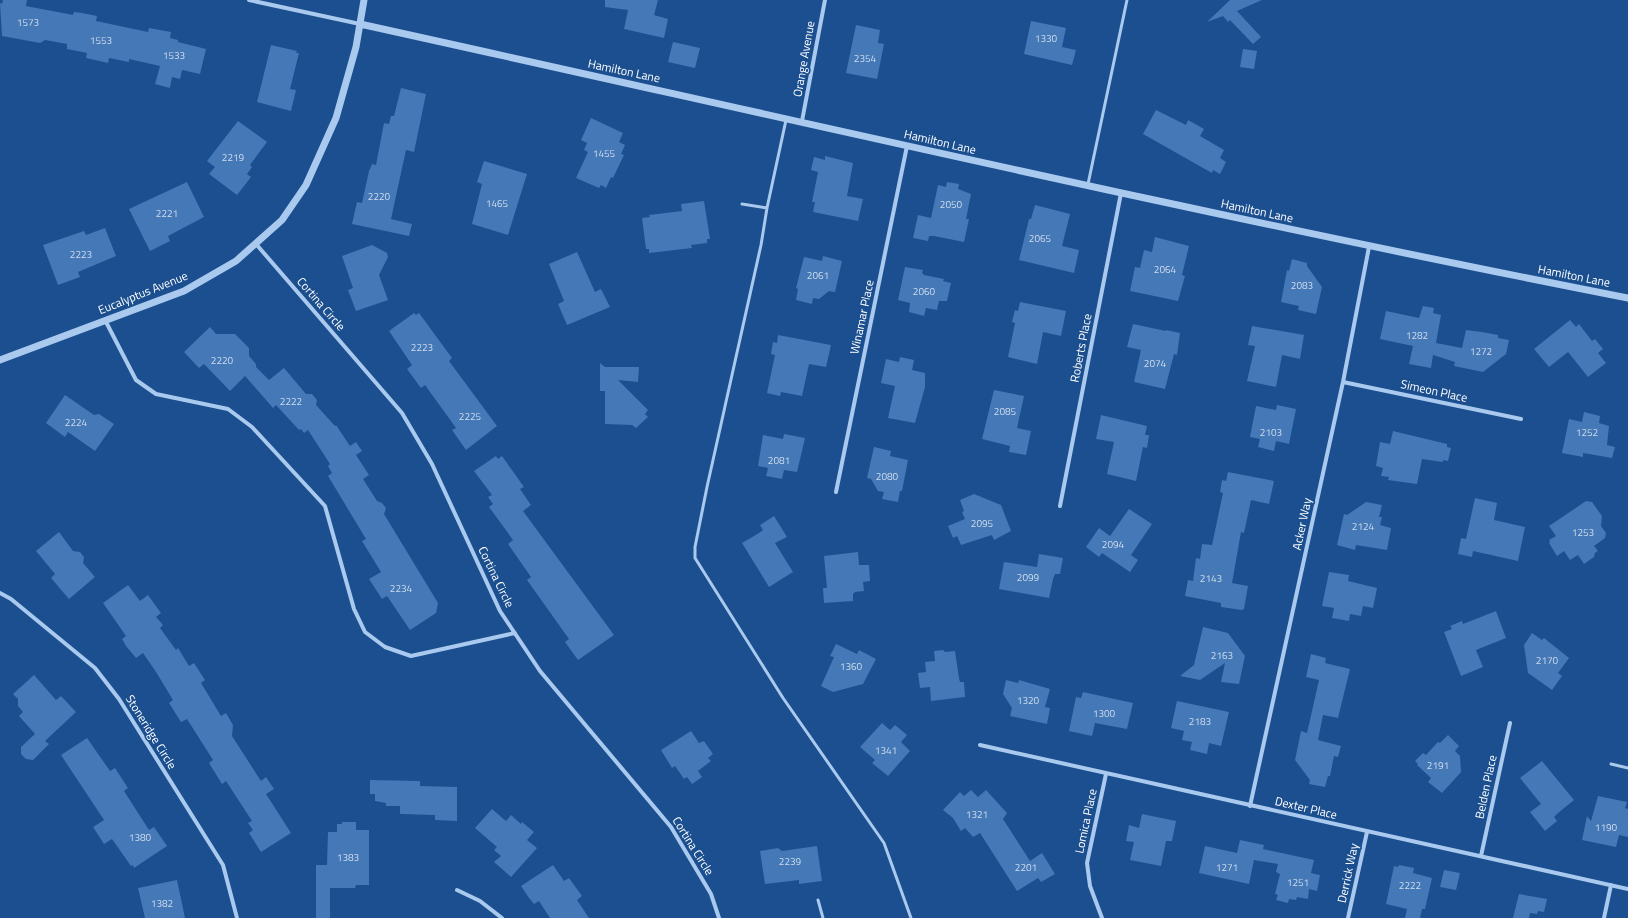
<svg xmlns="http://www.w3.org/2000/svg" width="1628" height="918" viewBox="0 0 1628 918" font-family="'Titillium Web',sans-serif">
<style>
.building{fill:#4478b7}
.lines{fill:none;stroke-linecap:round;stroke-linejoin:round}
.service{stroke:#a9c9ee;stroke-width:3}
.minor{stroke:#a9c9ee;stroke-width:4}
.tertiary{stroke:#a9c9ee;stroke-width:7}
.labels{text-anchor:middle;stroke-width:3.5;stroke-linejoin:round;paint-order:stroke}
.number-label{font-size:10px;fill:#d0dded}
.street-label{font-size:12px;fill:#fff;stroke:#1b4f8f}
</style>
<rect width="100%" height="100%" fill="#1b4f8f"/>
<path class="building" d="M3,0H27L26,6L73,15L74,12L82,13L97,16L96,21L148,32L149,28L171,32L170,38L178,40V42L206,49L200,74L182,70L180,79L172,77L170,88L155,84L160,66L129,59V62L109,58L108,63L86,58L87,53L67,49V44L45,40L40,43L2,36L0,3L2,4Z
M605,0H658L654,15L668,19L664,38L624,29L628,10L605,7Z
M1230,0H1262L1237,11L1261,37L1253,44L1230,20L1228,22L1223,16L1207,22Z
M1031,21L1066,28L1062,47L1076,50L1072,65L1024,54Z
M856,25L880,30L878,43L884,44L877,79L846,73Z
M673,42L700,48L695,68L668,62Z
M271,45L297,51L296,53H299L290,89L296,90L291,111L257,102Z
M1243,49L1257,51L1254,69L1240,67Z
M401,88L426,94L414,152L406,150L391,219L412,224L409,236L352,224L357,202L362,203L369,171L372,164L376,165L384,123L389,124L391,116H394Z
M1156,110L1186,125L1188,120L1204,129L1200,136L1224,150L1220,158L1226,162L1220,174L1213,170L1212,173L1143,134Z
M591,118L623,133L619,142L625,145L621,154L624,155L613,178L611,177L606,188L601,185L599,188L576,178L588,152L584,150L587,143L581,140Z
M238,121L267,142L250,165L252,167L247,174L251,177L237,195L209,174L215,167L207,161Z
M825,156L853,163L847,196L863,199L858,221L813,212L815,202H812L818,172L811,170L814,157L825,160Z
M484,161L527,174L508,235L472,224L482,184L477,182Z
M187,182L204,217L168,236L170,241L150,251L129,209Z
M947,182L959,184L958,189L971,194L966,219H969L964,242L934,236H929L928,241L913,238L918,215L931,218L938,185L946,187Z
M704,201L710,239H707V243L691,245L692,248L649,253V249H646L642,218L650,217L649,215L682,211L681,204Z
M1035,205L1070,214L1062,246L1079,250L1074,273L1019,260L1029,219H1031Z
M105,228L116,256L78,272L80,277L58,285L43,245L84,231L86,235Z
M1155,237L1189,246L1182,275L1185,276L1178,301L1130,291L1135,267L1140,268L1144,250L1152,252Z
M372,245L387,253L388,257L379,275L388,300L356,311L348,290L353,288L342,256Z
M577,252L595,292L601,289L610,307L567,325L558,304L564,301L549,264Z
M823,256L842,261L835,292L829,291L819,299L813,298L812,304L796,300L798,289L796,288L804,257L822,261Z
M1292,259L1307,263V266L1322,287L1316,314L1298,310L1299,306L1281,302L1287,270L1289,271Z
M905,267L923,270L922,273L924,275L944,279L943,281L951,283L947,301H939L937,310L926,308L924,316L909,312L910,303L898,300Z
M1020,302L1066,311L1061,336L1043,332L1037,364L1008,357L1015,323L1012,322L1015,310L1018,311Z
M1423,306L1434,308L1433,313L1441,315L1436,343L1462,348L1466,330L1482,332L1498,335V338L1509,340L1506,354L1483,372L1454,366L1455,362L1433,355L1431,368L1409,364L1413,346L1380,339L1386,311L1419,318Z
M414,313L416,315L419,313L452,358L449,361L497,426L466,450L452,430L456,428L425,385L421,388L407,369L412,365L389,331Z
M1570,320L1576,327L1579,324L1592,341L1595,339L1603,349L1598,353L1606,363L1588,377L1568,352L1549,367L1534,349Z
M1133,324L1166,331V330L1180,333L1177,355L1174,354L1165,389L1134,382L1141,350L1127,347Z
M1252,326L1304,335L1300,359L1282,355L1276,387L1247,381L1255,346L1248,345Z
M210,327L216,334H235L249,348V356L256,364V367L269,380L284,368L306,394H312L317,400L316,405L335,426L336,425L350,446L356,442L362,451L356,455L369,475L363,479L377,501L382,503L386,508L384,514L438,603L436,613L410,630L387,596L382,599L369,579L381,572L362,541L366,539L328,476L332,473L328,466L330,464L308,430L304,433L301,429L299,430L276,405L273,408L245,376L230,391L204,364L199,368L184,352Z
M778,335L831,345L826,367L809,364L802,396L781,392L780,396L767,393L775,355L771,354L773,342L777,343Z
M900,357L914,360L912,370L925,373V387L915,423L888,418L895,386L881,383L886,359L899,362Z
M600,363L605,367H639L638,382L618,380L648,410L645,414L648,417L636,428L632,425L605,424V391H600Z
M994,390L1024,396L1017,428L1031,431L1026,455L1009,452L1010,446L982,439Z
M65,395L94,415L99,414L114,424L95,451L68,432L65,437L46,423Z
M1277,405L1296,409L1289,444L1276,441L1274,451L1258,447L1260,439L1250,437L1256,406L1276,410Z
M1584,412L1600,416L1599,423L1609,426L1607,445L1615,447L1612,458L1583,453V457L1562,453L1569,419L1582,422Z
M1101,415L1147,426L1145,435H1149L1147,448L1143,447L1136,481L1107,474L1114,442L1096,439Z
M1393,431L1447,444V447L1451,448L1448,461L1443,460V462L1422,459L1417,484L1388,480L1389,477L1381,476L1383,468L1376,466L1380,442L1390,444Z
M784,434L805,438L797,472L784,470L782,479L766,476L768,468L758,466L763,435L783,439Z
M874,447L891,451L890,456L908,460L902,491H900L898,502L882,499L884,492L878,491L871,479L867,478Z
M496,456L498,459L502,456L524,487L520,489L531,505L523,511L614,635L578,660L565,642L569,639L527,580L531,577L508,544L513,540L489,507L493,504L488,497L492,495L474,471Z
M1228,472L1274,481L1269,504L1251,500L1244,533L1241,532L1232,583L1248,586L1244,609L1242,610L1221,607V603L1185,596L1188,580L1193,581L1196,558L1200,559L1202,544L1212,545L1223,493L1220,492L1222,480L1226,481Z
M974,494L1001,505L1011,531L994,540L992,535L961,545L957,536L953,538L948,526L965,519L962,512L964,511L960,500Z
M1475,498L1497,503L1494,520L1525,527L1518,561L1473,551L1472,557L1458,554L1461,538L1466,539Z
M1586,501L1592,502L1602,516L1601,526L1606,533L1605,538L1594,546L1598,551L1595,553L1594,557L1584,564L1578,555L1570,560L1564,551L1557,556L1549,543L1550,542L1549,540L1556,536L1549,526Z
M1366,502L1382,505L1379,517H1382L1380,525L1391,528L1387,550L1356,545L1355,550L1337,545L1344,514L1347,515Z
M1129,509L1152,524L1131,555L1138,560L1130,572L1102,553L1099,557L1086,547L1099,528L1110,536Z
M774,516L787,537L775,543L793,572L769,587L742,543L759,533L763,530L760,525Z
M59,532L73,551L80,552L84,557L83,563L95,577L69,599L51,578L55,574L36,551Z
M858,552L859,565H869L870,581L863,582L864,591L855,592L853,594V601L824,603L823,588H827L824,556Z
M1039,554L1063,558L1060,574H1055L1053,579L1049,598L999,589L1004,562L1037,567Z
M1329,572L1349,575L1348,581L1377,588L1373,608L1363,606L1361,616L1350,614L1349,621L1332,618L1334,608L1322,606Z
M128,585L140,601L148,595L161,613L156,617L163,625L160,628L176,650L178,648L189,666L194,663L205,680L201,683L221,716L226,713L233,725L232,736L261,781L266,777L274,789L266,794L291,833L261,852L249,833L253,830L248,823L252,821L226,781L222,784L209,763L213,760L187,719L181,722L169,703L173,700L156,672L143,653L136,658L126,646L122,639L126,636L103,603Z
M1496,611L1506,638L1476,650L1483,667L1461,676L1444,632L1452,629L1450,626L1462,621L1463,624Z
M1203,627L1228,633L1245,656L1239,684L1221,682L1225,663L1200,680L1180,676L1194,665Z
M1532,633L1542,640L1544,638L1569,658L1558,673L1562,676L1552,690L1528,673L1524,645Z
M836,644L857,654L859,650L876,659L863,684L833,692L821,686L834,657L830,656Z
M943,650L945,652L955,651L959,678L960,682H964L965,697L931,701L930,687L920,688L918,673L926,672L925,662L935,661L934,651Z
M1311,654L1326,658L1325,663L1350,669L1338,718L1323,715L1318,740L1341,746L1338,757L1334,756L1330,776H1328L1325,787L1309,784L1310,780L1295,760L1301,731L1307,733L1319,680L1306,677Z
M34,675L56,700L61,696L76,712L45,741L49,744L33,760L26,759L21,754V747L35,734L19,716L23,712L18,706V699L13,694Z
M1006,680L1018,683L1019,680L1050,689L1045,707L1050,708L1047,724L1010,716L1012,708L1003,694Z
M1083,692L1133,703L1127,729L1095,723L1092,736L1069,731L1076,697L1081,698Z
M1177,701L1229,712L1221,746L1209,743L1207,754L1190,750L1192,742L1182,740L1184,731L1171,728Z
M882,723L890,730L895,725L907,735L901,742L910,751L888,776L872,763L875,760L860,747Z
M691,731L699,743L704,741L713,754L708,758L711,761L698,771L702,777L692,784L687,777L684,779L675,766L672,768L661,750Z
M1448,735L1459,746L1455,751L1460,756L1461,772L1442,793L1428,782L1431,778L1417,765L1418,764L1415,761L1423,753L1426,755L1438,742L1440,743Z
M87,738L110,771L115,768L128,788L124,791L149,830L154,827L167,846L134,868L133,865L131,866L112,839L104,844L93,827L104,820L61,755Z
M1542,761L1574,800L1558,813L1554,817L1557,821L1545,831L1530,812L1541,804L1520,778Z
M370,780L420,781V786L457,787V821L435,820V815L400,814V806H386V803L375,801V794H370Z
M971,790L978,797L986,790L1007,813L1003,819L1030,861L1042,853L1055,874L1041,882L1038,878L1017,891L980,833L973,837L965,828L961,831L953,818L943,810L960,792L964,796Z
M1598,796L1627,802L1625,808L1628,809V837L1619,835L1616,847L1582,840L1587,816L1591,821Z
M492,809L506,821L511,815L521,824L522,822L534,832L527,840L537,848L511,877L494,862L501,856L494,850L497,847L475,828Z
M1142,814L1176,821L1172,841H1166L1161,866L1130,860L1134,842L1126,841L1129,825L1139,828Z
M342,822H356V830H369V885H356L355,888H330V918H316V865H327L328,832H337V824H342Z
M1240,840L1264,845L1263,849L1314,860L1311,873L1320,875L1317,891L1309,889L1308,899L1297,897L1296,900L1289,899L1288,903L1276,900L1278,895L1275,894L1280,874L1276,872L1278,864L1254,860L1249,884L1199,873L1205,846L1237,853Z
M817,846L822,881L799,884V880L765,884L760,851L778,848L782,851Z
M553,865L564,881L569,878L582,896L577,900L589,918H550L539,901L534,904L529,898L521,886Z
M1399,865L1414,868L1413,873L1432,878L1427,900L1425,909H1422L1420,918H1405L1407,909L1386,904L1394,866L1398,867Z
M1444,870L1460,873L1456,890L1440,887Z
M177,880L185,918H145L138,888Z
M1519,894L1547,899L1544,912L1538,911L1537,914L1530,913L1529,918H1513Z"/>
<g class="lines">
<path class="service" d="M1088,184L1127,0
M742,204L767,208L761,245L707,487L695,547V558L783,698L884,843L911,918
M767,208L786,120
M1611,764L1628,768
M818,900L823,918"/>
<path class="minor" d="M249,0L360,24
M802,121L825,0
M256,244L402,413L432,464L500,611L540,671L671,827L711,894L719,918
M105,320L136,380L156,394L228,409L252,427L325,506L354,609L365,632L385,647L411,656L515,633
M1343,382L1521,419
M836,492L907,146
M1060,506L1121,193
M0,593L11,599L95,668L119,699L223,865L237,918
M980,745L1628,889
M1250,806L1343,382L1369,247
M1481,856L1510,723
M457,890L480,901L502,918
M1102,918L1090,886L1087,863L1106,774
M1348,918L1367,832
M1604,918L1611,885"/>
<path class="tertiary" d="M360,24C782,117 1203,215 1628,298
M0,360L184,291L236,261L282,220L306,185L336,118L356,47L364,0"/>
</g>
<g class="labels">
<g class="number-label">
<text x="28" y="26">1573</text>
<text x="1046" y="42">1330</text>
<text x="101" y="44">1553</text>
<text x="174" y="59">1533</text>
<text x="865" y="62">2354</text>
<text x="604" y="157">1455</text>
<text x="233" y="161">2219</text>
<text x="379" y="200">2220</text>
<text x="497" y="207">1465</text>
<text x="951" y="208">2050</text>
<text x="167" y="217">2221</text>
<text x="1040" y="242">2065</text>
<text x="81" y="258">2223</text>
<text x="1165" y="273">2064</text>
<text x="818" y="279">2061</text>
<text x="1302" y="289">2083</text>
<text x="924" y="295">2060</text>
<text x="1417" y="339">1282</text>
<text x="422" y="351">2223</text>
<text x="1481" y="355">1272</text>
<text x="222" y="364">2220</text>
<text x="1155" y="367">2074</text>
<text x="291" y="405">2222</text>
<text x="1005" y="415">2085</text>
<text x="470" y="420">2225</text>
<text x="76" y="426">2224</text>
<text x="1271" y="436">2103</text>
<text x="1587" y="436">1252</text>
<text x="779" y="464">2081</text>
<text x="887" y="480">2080</text>
<text x="982" y="527">2095</text>
<text x="1363" y="530">2124</text>
<text x="1583" y="536">1253</text>
<text x="1113" y="548">2094</text>
<text x="1028" y="581">2099</text>
<text x="1211" y="582">2143</text>
<text x="401" y="592">2234</text>
<text x="1222" y="659">2163</text>
<text x="1547" y="664">2170</text>
<text x="851" y="670">1360</text>
<text x="1028" y="704">1320</text>
<text x="1104" y="717">1300</text>
<text x="1200" y="725">2183</text>
<text x="886" y="754">1341</text>
<text x="1438" y="769">2191</text>
<text x="977" y="818">1321</text>
<text x="1606" y="831">1190</text>
<text x="140" y="841">1380</text>
<text x="348" y="861">1383</text>
<text x="790" y="865">2239</text>
<text x="1026" y="871">2201</text>
<text x="1227" y="871">1271</text>
<text x="1298" y="886">1251</text>
<text x="1410" y="889">2222</text>
<text x="162" y="907">1382</text>
</g>
<g class="street-label">
<text transform="translate(804 59) rotate(-80)" y="4">Orange Avenue</text>
<text transform="translate(624 71) rotate(12)" y="4">Hamilton Lane</text>
<text transform="translate(940 142) rotate(13)" y="4">Hamilton Lane</text>
<text transform="translate(1257 211) rotate(12)" y="4">Hamilton Lane</text>
<text transform="translate(1574 276) rotate(11)" y="4">Hamilton Lane</text>
<text transform="translate(143 293) rotate(-22)" y="4">Eucalyptus Avenue</text>
<text transform="translate(321 304) rotate(49)" y="4">Cortina Circle</text>
<text transform="translate(862 317) rotate(-78)" y="4">Winamar Place</text>
<text transform="translate(1081 348) rotate(-79)" y="4">Roberts Place</text>
<text transform="translate(1434 391) rotate(12)" y="4">Simeon Place</text>
<text transform="translate(1302 524) rotate(-78)" y="4">Acker Way</text>
<text transform="translate(496 577) rotate(64)" y="4">Cortina Circle</text>
<text transform="translate(151 732) rotate(58)" y="4">Stoneridge Circle</text>
<text transform="translate(1486 787) rotate(-78)" y="4">Belden Place</text>
<text transform="translate(1306 808) rotate(13)" y="4">Dexter Place</text>
<text transform="translate(1086 821) rotate(-78)" y="4">Lomica Place</text>
<text transform="translate(693 846) rotate(58)" y="4">Cortina Circle</text>
<text transform="translate(1348 873) rotate(-78)" y="4">Derrick Way</text>
</g>
</g>
</svg>
